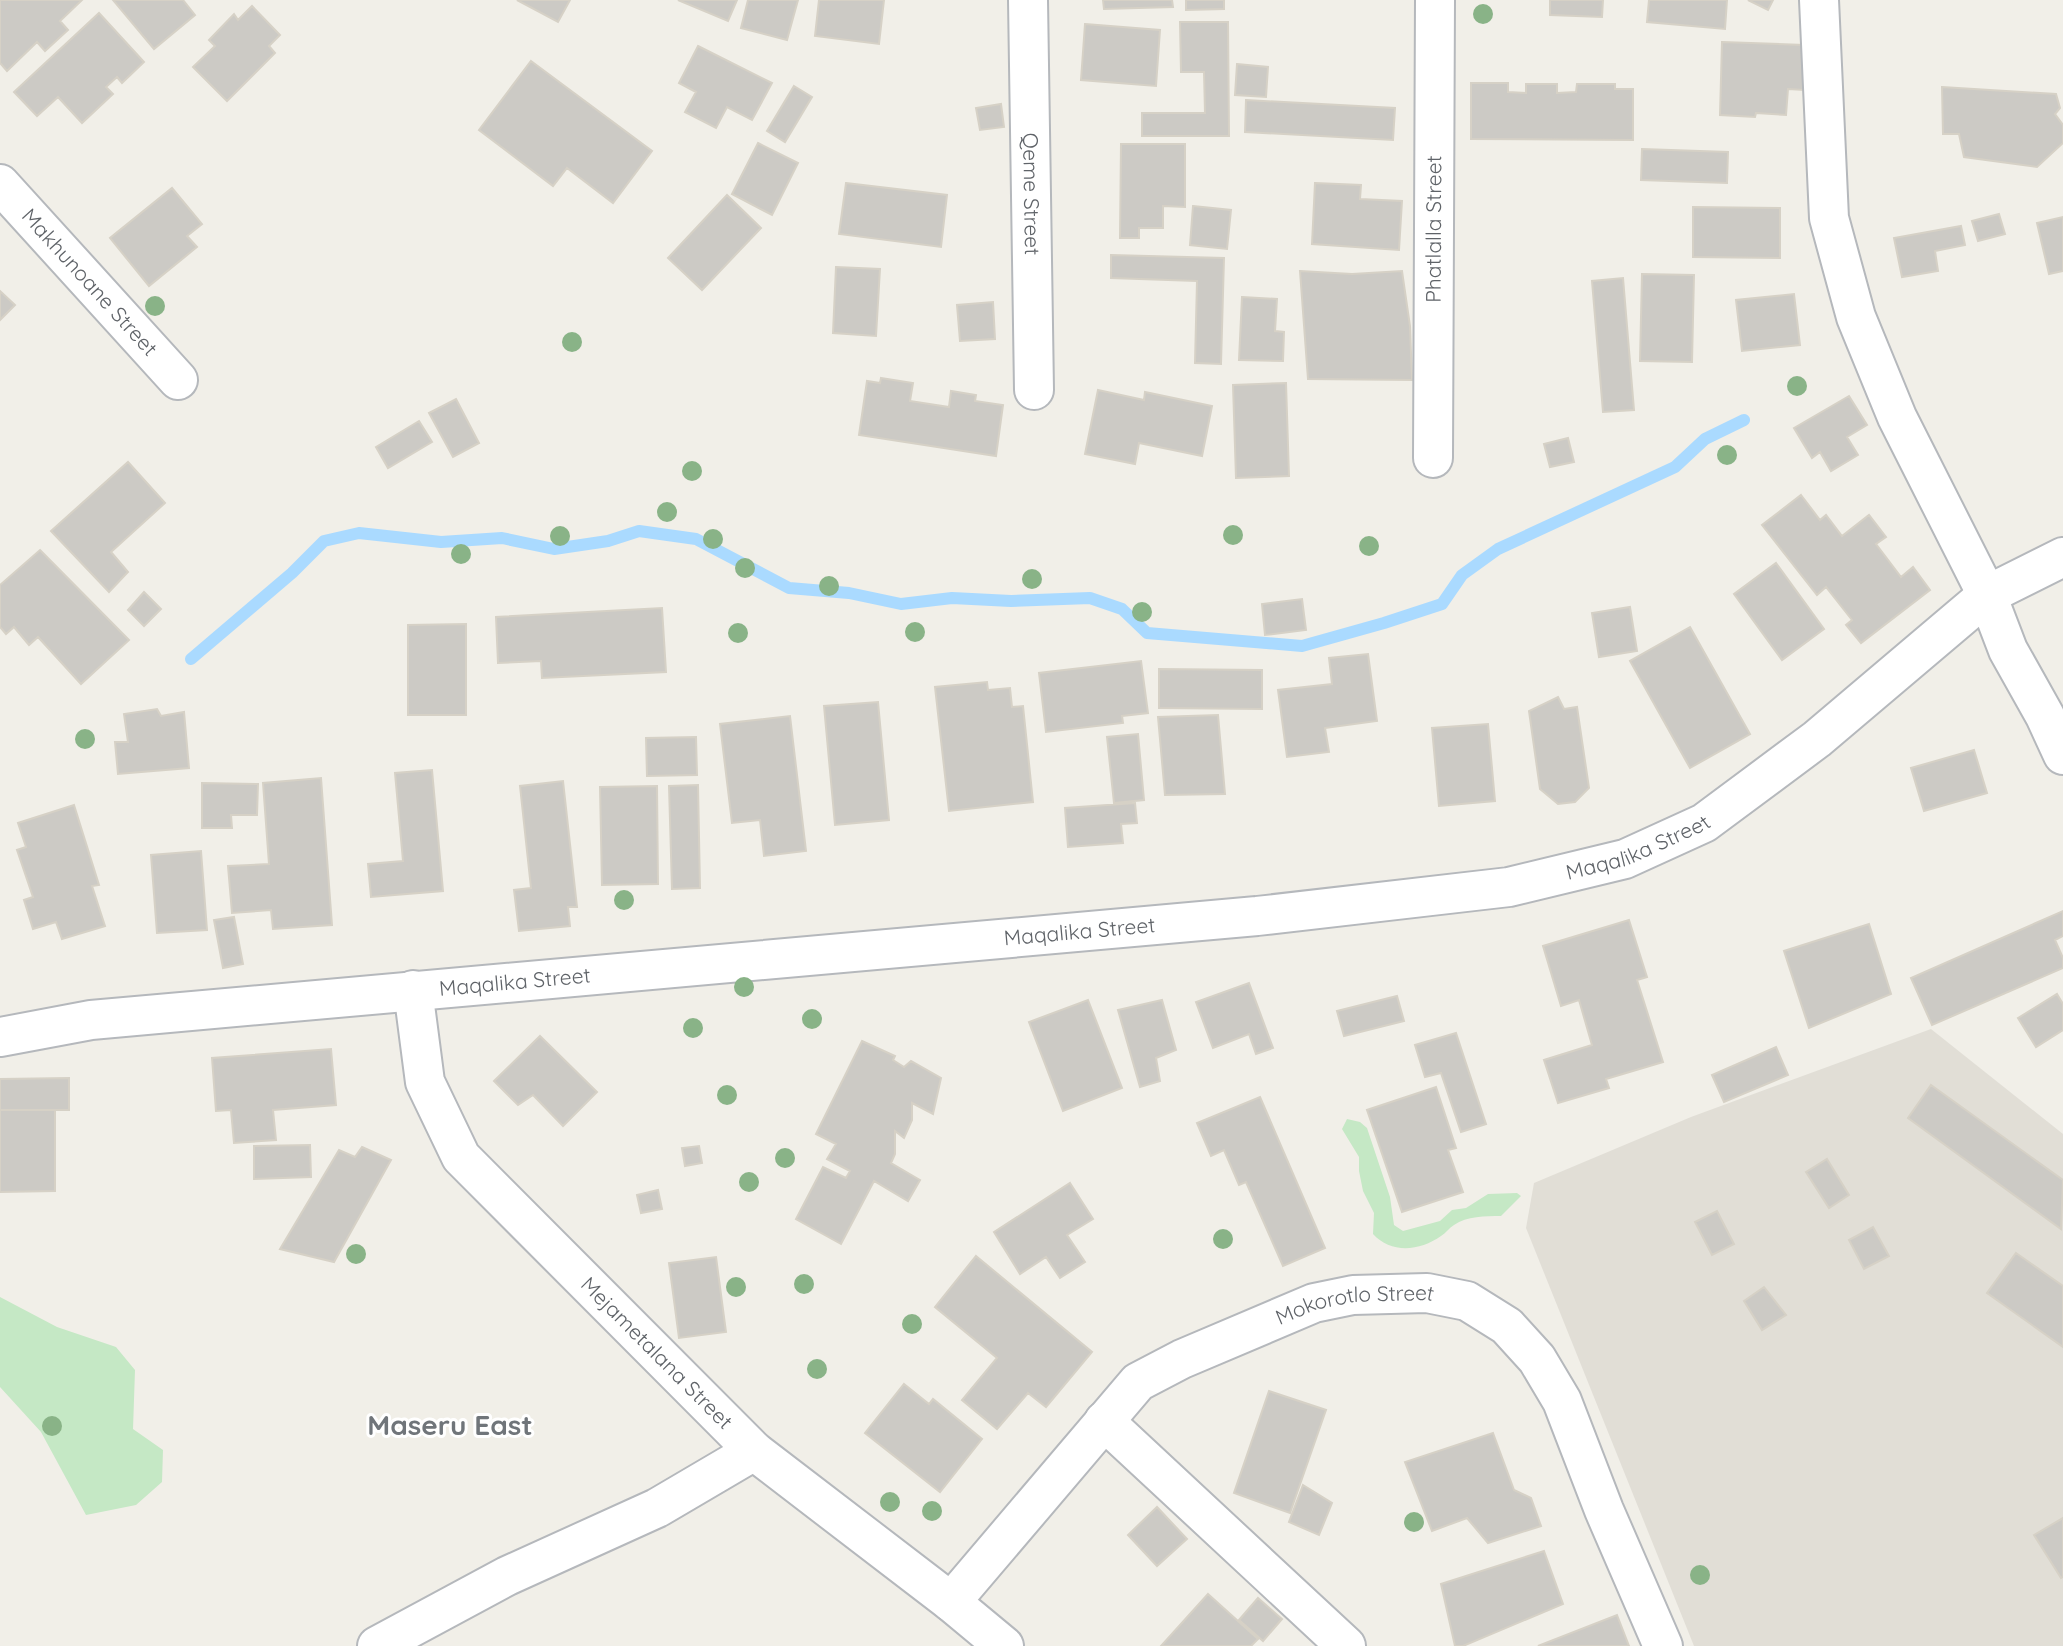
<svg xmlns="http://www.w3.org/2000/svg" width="2063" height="1646" viewBox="0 0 2063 1646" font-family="Quicksand,sans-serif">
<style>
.education{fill:#e1ded6}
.green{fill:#c5e8c5}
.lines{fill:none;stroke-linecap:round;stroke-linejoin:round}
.stream{stroke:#aadaff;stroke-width:12}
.building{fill:#cccac5;stroke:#d6d1c6;stroke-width:2}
.minor-casing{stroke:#b5b8bc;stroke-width:42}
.minor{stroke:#fff;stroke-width:38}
.tree{fill:#89b387}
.labels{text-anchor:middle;stroke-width:6;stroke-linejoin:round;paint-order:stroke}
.street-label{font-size:21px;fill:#5f6368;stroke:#fff}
.district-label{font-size:28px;font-weight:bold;fill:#70757a;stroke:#fff}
</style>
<rect width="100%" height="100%" fill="#f1efe8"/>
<path class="education" d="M1931,1029L2063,1134V1646H1694L1526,1228L1534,1183L1691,1117Z"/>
<path class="green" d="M1347,1119L1360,1122L1367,1128L1390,1197L1394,1225L1403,1231L1440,1221L1452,1210L1466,1208L1488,1194L1517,1193L1521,1196L1501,1216C1485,1216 1467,1216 1454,1225C1449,1228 1446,1233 1441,1236C1420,1251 1391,1254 1373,1234L1374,1213L1363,1191L1359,1171V1157L1342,1129Z
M0,1297L57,1327L116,1347L135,1370L133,1429L163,1450L162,1482L136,1505L86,1515L41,1432L0,1387Z"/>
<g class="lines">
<path class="stream" d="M191,659L292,573L324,541L359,533L441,542L502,538L554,549L608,541L639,531L696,539L789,588L849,593L901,604L952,598L1011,601L1090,598L1122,609L1147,633L1302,646L1384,623L1442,604L1462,575L1498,549L1675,467L1705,439L1744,420"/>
</g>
<path class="building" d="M0,0H82L60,21L68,30L45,51L37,42L7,71L0,63Z
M113,0H183L195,15L154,49Z
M517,0H570L558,22Z
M678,0H737L728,21Z
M748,0H798L787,40L741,28Z
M819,0H884L879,44L815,36Z
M1103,0H1172L1173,7L1104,9Z
M1186,0H1224V9L1186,10Z
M1550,0H1603L1602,17L1550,15Z
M1649,0H1727L1725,29L1647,22Z
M1748,0H1773L1768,10Z
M252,6L280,35L269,46L275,53L227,101L193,67L215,46L209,40L234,14L238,20Z
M99,13L144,62L122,83L117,77L106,87L113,94L82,123L58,97L37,116L14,92Z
M1180,22H1228L1229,136H1142V113H1205L1204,72H1181Z
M1085,24L1160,30L1156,86L1081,80Z
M1722,42L1804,45V90L1788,89L1786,115L1756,113L1755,117L1720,115Z
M698,46L772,83L752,120L727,107L716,128L685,112L696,92L679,83Z
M531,61L652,151L613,203L567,168L553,186L479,130Z
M1237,64L1268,67L1266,97L1235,95Z
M1471,83H1508V92L1526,93V84H1557V93L1576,92L1577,84H1615V89H1633V140L1471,139Z
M794,86L812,97L785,142L767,131Z
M1942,87L2056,94L2060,108L2055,114L2063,125V143L2037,167L1964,157L1959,134H1943Z
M1246,100L1395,108L1393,140L1245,132Z
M1001,104L1004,127L980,130L976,108Z
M758,143L798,163L772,215L732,194Z
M1121,144H1185V207L1163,206V228H1139V238H1120Z
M1642,149L1728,152L1727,183L1641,180Z
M846,183L947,195L941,247L839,234Z
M1315,183L1361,185L1360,199L1402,201L1399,250L1312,244Z
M172,188L202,224L187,236L197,247L149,286L110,238Z
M727,195L761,228L702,290L668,258Z
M1193,206L1231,210L1227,249L1190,245Z
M1693,207L1780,208V258L1693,257Z
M1999,214L2005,234L1978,241L1972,221Z
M2063,217V271L2049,274L2037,223Z
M1961,226L1965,245L1935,251L1938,271L1902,277L1894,238Z
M1111,255L1224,258L1221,364L1195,363L1197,281L1111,278Z
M836,267L880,269L876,336L833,333Z
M1300,271L1352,274L1402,271L1410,326L1412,380L1308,379Z
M1642,274L1694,275L1692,362L1640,361Z
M1623,278L1634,410L1603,412L1592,281Z
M0,291L15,305L0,320Z
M1794,294L1800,345L1742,351L1736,300Z
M1242,297L1277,299L1275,331L1284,332L1283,361L1239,360Z
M993,302L995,339L960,341L957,305Z
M881,378L913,383L910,401L949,407L951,391L976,395L975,401L1003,405L996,456L859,435L867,381L880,383Z
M1286,383L1289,476L1236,478L1233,385Z
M1098,390L1144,400L1145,392L1212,406L1202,456L1139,443L1135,464L1085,454Z
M1849,396L1867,425L1847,437L1858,455L1831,471L1820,452L1812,458L1794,428Z
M456,399L479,443L453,457L429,413Z
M419,421L432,442L388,468L376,447Z
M1568,438L1574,462L1550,467L1544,444Z
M128,462L165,503L111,552L128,572L109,592L51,531Z
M1801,495L1820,520L1826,515L1842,536L1869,515L1886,537L1876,544L1901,577L1913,567L1930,590L1861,643L1846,625L1852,620L1826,587L1817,595L1762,525Z
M40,550L129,640L81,684L38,637L29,645L14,627L6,634L0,627V585Z
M1776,563L1824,629L1782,660L1734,594Z
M144,592L161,609L144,626L128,610Z
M1302,599L1306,630L1265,635L1262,604Z
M1630,607L1637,651L1599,657L1592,613Z
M662,608L666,672L542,678L541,661L498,663L496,617Z
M466,624V715H408V625Z
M1690,627L1750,734L1690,768L1630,661Z
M1368,654L1377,721L1325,728L1329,752L1287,757L1278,690L1332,684L1329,658Z
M1141,661L1148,713L1122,716L1123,723L1046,732L1039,673Z
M1159,669L1262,670V709L1159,708Z
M987,682L988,690L1010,688L1012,707L1023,706L1033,802L949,811L935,687Z
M1558,697L1564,709L1577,707L1589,788L1575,802L1558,804L1540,789L1529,711Z
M878,702L889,820L835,825L824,706Z
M157,709L161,716L184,712L189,768L118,774L115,742H128L124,714Z
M1218,715L1225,794L1165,795L1158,717Z
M790,716L806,851L764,856L760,820L732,823L720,724Z
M1488,724L1495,801L1439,806L1432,728Z
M1138,734L1144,800L1114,803L1107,737Z
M696,737L697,775L647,776L646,738Z
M1974,750L1987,793L1924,811L1911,768Z
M432,770L443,891L371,897L368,864L403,861L395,773Z
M321,778L332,925L273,929L271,910L232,913L228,866L269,864L263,783Z
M563,781L577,907H568L570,926L519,931L514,890L531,888L520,786Z
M202,783L258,784L257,815H231L232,828H202Z
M698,785L700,888L672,889L669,786Z
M657,786L658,884L602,885L600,787Z
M1135,803L1137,823L1121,824L1123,843L1068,847L1065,808Z
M74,805L99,885L92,886L105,926L62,939L56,922L33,929L24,900L33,897L17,850L26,847L18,823Z
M201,851L207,930L157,933L151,855Z
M2063,911V936L2055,940L2063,958V968L1932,1025L1911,978Z
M234,917L243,964L223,968L214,920Z
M1629,920L1647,977L1637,980L1663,1062L1606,1079L1609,1088L1558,1103L1544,1060L1592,1045L1579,1000L1561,1006L1543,946Z
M1869,924L1891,994L1809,1028L1784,951Z
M1249,983L1273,1048L1256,1054L1249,1034L1213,1048L1196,1002Z
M2057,994L2063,1004V1030L2036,1047L2018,1018Z
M1397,996L1404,1021L1344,1036L1337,1011Z
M1088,1000L1122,1088L1063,1111L1029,1022Z
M1162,1000L1176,1050L1156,1058L1160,1081L1140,1087L1118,1010Z
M1456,1033L1486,1124L1461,1132L1441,1073L1425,1077L1415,1045Z
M540,1036L597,1092L563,1126L533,1095L518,1105L494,1081Z
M862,1041L895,1056L893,1060L904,1067L911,1061L941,1078L933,1114L912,1103V1120L904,1138L895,1131V1154L891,1163L920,1180L908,1201L874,1181L841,1244L796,1219L823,1167L846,1178L850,1171L827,1159L836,1144L816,1134Z
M1776,1047L1788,1075L1724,1102L1712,1075Z
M331,1049L336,1105L273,1110L276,1140L234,1143L231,1110L216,1111L212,1058Z
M69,1078V1110H0V1079Z
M1931,1085L2063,1180L2061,1229L1908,1118Z
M1436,1087L1456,1148L1448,1150L1463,1192L1402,1212L1367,1110Z
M1260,1097L1325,1248L1283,1266L1246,1182L1239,1185L1224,1150L1211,1156L1197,1123Z
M0,1110H55V1191L0,1192Z
M310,1145L311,1177L254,1179V1146Z
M699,1146L702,1163L685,1166L682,1148Z
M362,1147L391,1160L334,1262L280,1249L339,1150L355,1157Z
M1827,1159L1849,1195L1829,1208L1806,1172Z
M1070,1183L1093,1219L1067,1235L1085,1262L1060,1278L1046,1257L1020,1274L994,1232Z
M658,1190L662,1209L641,1213L637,1195Z
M1717,1211L1734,1244L1712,1255L1695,1222Z
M1873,1227L1889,1256L1864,1269L1849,1240Z
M2016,1253L2063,1286V1347L1987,1293Z
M976,1256L1092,1352L1046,1407L1028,1393L997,1429L962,1400L997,1358L935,1307Z
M716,1257L726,1332L679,1338L669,1263Z
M1764,1287L1786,1315L1762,1330L1744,1301Z
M904,1384L929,1404L933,1399L982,1439L940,1492L865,1433Z
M1269,1391L1326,1410L1290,1513L1234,1493Z
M1493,1433L1514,1490L1531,1498L1541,1526L1488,1543L1467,1518L1432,1531L1405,1462Z
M1303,1485L1332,1503L1319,1535L1289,1522Z
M1157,1507L1187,1539L1157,1566L1128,1535Z
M2063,1518V1577L2061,1578L2034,1535Z
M1544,1551L1563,1604L1463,1646H1455L1441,1584Z
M1208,1594L1258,1639L1251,1646H1161Z
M1258,1598L1282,1619L1263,1641L1239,1620Z
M1617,1615L1629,1646H1538Z"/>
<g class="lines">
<defs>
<g id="minor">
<path id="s1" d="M1028,0L1034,390"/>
<path d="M1819,0L1829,218L1856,317L1897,417L1987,595L2008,650L2045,716L2063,755"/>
<path id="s2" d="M0,184L178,380"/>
<path id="s3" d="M1433,458L1435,0"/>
<path id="s4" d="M413,990L425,1082L461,1157L754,1451L951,1602L1004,1646"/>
<path id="s5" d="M0,1037L91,1020L1257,916L1509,887L1625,859L1704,823L1817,739L1987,595L2063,557"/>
<path d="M1104,1421L1346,1646"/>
<path id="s6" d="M951,1602L1138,1382L1182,1359L1314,1303L1353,1295L1427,1293L1467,1301L1507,1326L1537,1359L1562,1401L1604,1510L1663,1646"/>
<path d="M377,1646L507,1576L657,1508L754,1451"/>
</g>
</defs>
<use href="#minor" class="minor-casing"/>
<use href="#minor" class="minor"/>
</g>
<g class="tree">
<circle cx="1483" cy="14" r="10"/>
<circle cx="155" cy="306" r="10"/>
<circle cx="572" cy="342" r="10"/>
<circle cx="1797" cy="386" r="10"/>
<circle cx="1727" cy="455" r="10"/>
<circle cx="692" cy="471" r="10"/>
<circle cx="667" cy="512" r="10"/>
<circle cx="1233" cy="535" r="10"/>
<circle cx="560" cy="536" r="10"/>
<circle cx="713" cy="539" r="10"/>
<circle cx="1369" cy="546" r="10"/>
<circle cx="461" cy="554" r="10"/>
<circle cx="745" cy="568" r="10"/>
<circle cx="1032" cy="579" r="10"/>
<circle cx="829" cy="586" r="10"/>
<circle cx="1142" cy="612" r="10"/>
<circle cx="915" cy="632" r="10"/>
<circle cx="738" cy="633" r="10"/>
<circle cx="85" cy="739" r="10"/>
<circle cx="624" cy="900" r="10"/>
<circle cx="744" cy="987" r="10"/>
<circle cx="812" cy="1019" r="10"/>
<circle cx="693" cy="1028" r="10"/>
<circle cx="727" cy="1095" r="10"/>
<circle cx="785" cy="1158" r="10"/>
<circle cx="749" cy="1182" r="10"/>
<circle cx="1223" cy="1239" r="10"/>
<circle cx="356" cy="1254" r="10"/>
<circle cx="804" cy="1284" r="10"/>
<circle cx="736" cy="1287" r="10"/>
<circle cx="912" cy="1324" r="10"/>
<circle cx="817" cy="1369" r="10"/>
<circle cx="52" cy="1426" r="10"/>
<circle cx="890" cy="1502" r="10"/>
<circle cx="932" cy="1511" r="10"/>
<circle cx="1414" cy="1522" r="10"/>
<circle cx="1700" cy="1575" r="10"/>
</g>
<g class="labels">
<g class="street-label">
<text dy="7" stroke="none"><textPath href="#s1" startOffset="194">Qeme Street</textPath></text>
<text dy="7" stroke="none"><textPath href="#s3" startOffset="229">Phatlalla Street</textPath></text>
<text dy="7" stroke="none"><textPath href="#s2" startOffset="133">Makhunoane Street</textPath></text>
<text dy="7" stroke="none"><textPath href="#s5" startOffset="1652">Maqalika Street</textPath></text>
<text dy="7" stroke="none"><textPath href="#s5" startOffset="1085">Maqalika Street</textPath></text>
<text dy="7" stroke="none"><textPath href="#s5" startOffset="518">Maqalika Street</textPath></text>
<text dy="7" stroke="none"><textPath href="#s6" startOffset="522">Mokorotlo Street</textPath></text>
<text dy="7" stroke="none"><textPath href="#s4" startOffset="453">Mejametalana Street</textPath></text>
</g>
<g class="district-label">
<text x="450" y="1435">Maseru East</text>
</g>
</g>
</svg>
